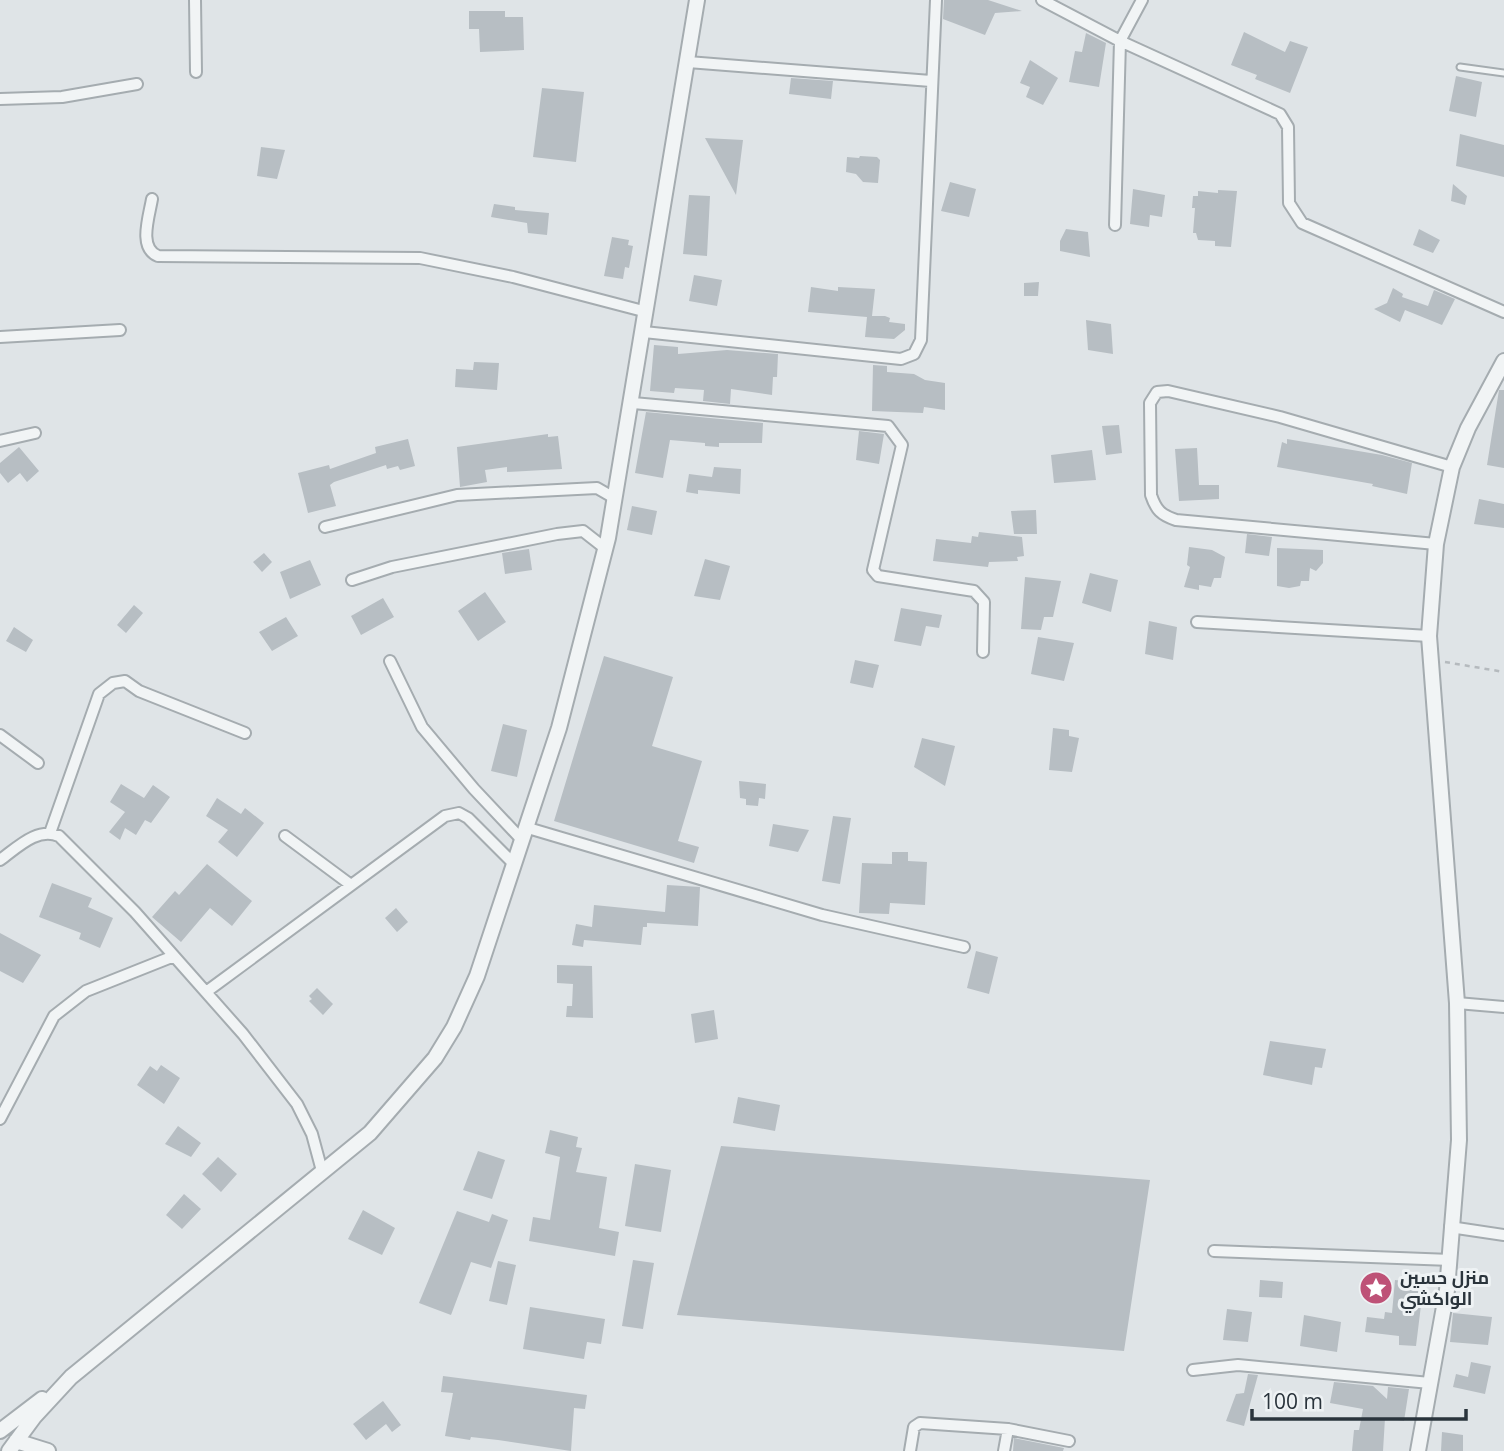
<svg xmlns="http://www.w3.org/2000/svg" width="1504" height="1451" viewBox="0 0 1504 1451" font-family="'Open Sans',Cairo,sans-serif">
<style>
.building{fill:#b7bec3}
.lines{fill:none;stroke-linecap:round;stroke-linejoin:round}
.service-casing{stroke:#a5acb0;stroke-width:9}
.minor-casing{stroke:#a5acb0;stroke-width:14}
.tertiary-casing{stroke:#a5acb0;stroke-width:18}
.path{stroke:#b5babe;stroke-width:2.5;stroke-dasharray:5 5;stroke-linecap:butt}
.service{stroke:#f1f4f5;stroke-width:5}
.minor{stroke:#f1f4f5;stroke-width:10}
.tertiary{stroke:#f1f4f5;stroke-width:14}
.labels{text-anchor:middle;stroke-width:6;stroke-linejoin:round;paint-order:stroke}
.poi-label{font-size:18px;font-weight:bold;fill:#2a343c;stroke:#eef2f4;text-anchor:start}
</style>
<rect width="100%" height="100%" fill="#dfe4e7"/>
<path class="building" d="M944,0H988L1022,11L995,13L985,35L943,19Z
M469,11H505V17H523L524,50L480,52L479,29H469Z
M1244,32L1285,52L1290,41L1308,47L1290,93L1255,79L1257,75L1231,65Z
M1086,33L1106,43L1099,87L1069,82L1075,51L1082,52Z
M1030,60L1058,78L1043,105L1026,97L1030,87L1020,83Z
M1456,76L1482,82L1476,117L1449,111Z
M791,78L833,81L831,99L789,94Z
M542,88L584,92L576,162L533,157Z
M1460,134L1504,145V177L1456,166Z
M705,138L743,140L736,195Z
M261,147L285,150L277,179L257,176Z
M860,156L877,157L880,160L878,183L863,182L856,174L846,172L847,157L859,158Z
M950,182L976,189L969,217L941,211Z
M1453,184L1467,196L1465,205L1451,201Z
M1133,189L1165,195L1162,217L1150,215L1149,227L1130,224Z
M1218,190L1237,191L1231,247L1215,246V241L1198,240L1196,233H1193L1195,208H1192L1193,196H1198V191L1218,193Z
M689,195L710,196L707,256L683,254Z
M494,204L515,207V210L549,213L547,235L528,233L527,223L491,217Z
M1066,229L1088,232L1090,257L1060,251V241Z
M1419,229L1440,240L1433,253L1413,245Z
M612,237L629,240L628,245L633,246L629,268L625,267L623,279L604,276Z
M694,275L722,280L717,306L689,301Z
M1039,282L1038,296H1024V283Z
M811,287L838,291V287L875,289L872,316H885L890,318L889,322L905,324V330L894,339L865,337L867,317L808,312Z
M1393,288L1403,294L1402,297L1428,306L1434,290L1455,299L1442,325L1405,310L1400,322L1374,309L1387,303Z
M1086,320L1111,324L1113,354L1088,350Z
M654,345L678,347V354L727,350L778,354L777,377H773L772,395L731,389L730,404L703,401L704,390L675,388L674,393L650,391Z
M474,362L499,363L497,390L455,387L456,369L473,370Z
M873,365L887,366V372L914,374L925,380L945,383V410L924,407L923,413L872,411Z
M1499,390H1504V468L1487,465Z
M646,412L763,423L762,443H719V447L705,446V443L670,440L663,478L635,473Z
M1119,425L1122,453L1106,455L1102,426Z
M859,431L884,434L879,464L856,460Z
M548,434V437L558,436L562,469L507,472V467L485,470L487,482L460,487L457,447Z
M408,439L415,466L400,470L398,466L387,469L386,465L334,482L330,485L336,506L308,513L298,473L329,465L330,469L376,453L375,447Z
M1287,439L1382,455L1412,463L1407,494L1372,486L1373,484L1277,467L1282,442L1287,444Z
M19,447L39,471L27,482L20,473L8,483L0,473V463Z
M1197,448L1199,485H1219V499L1179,501L1175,449Z
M1092,450L1096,480L1054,483L1051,455Z
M714,467L741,469L740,494L698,490V494L686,492L689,474L712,477Z
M1479,499L1504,504V528L1474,524Z
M632,506L657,511L652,535L627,530Z
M1036,510L1037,534H1014L1011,511Z
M979,532L1022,537L1024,556L1017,557L1018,561L989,562L988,567L933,561L936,539L971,543L972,536L978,537Z
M1247,534L1272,537L1269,556L1245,553Z
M1189,547L1212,550L1225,557L1221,578H1214L1211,587L1199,585V590L1184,587L1190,567L1187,565Z
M1277,548L1323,550V563L1316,571L1310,568L1309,581H1301L1300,586L1289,588L1277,586Z
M529,549L532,570L505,574L502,553Z
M264,553L272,562L262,572L253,562Z
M705,559L730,566L720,600L694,596Z
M310,560L321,585L290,599L280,572Z
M1090,573L1118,580L1111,612L1082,603Z
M1025,577L1061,581L1053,617H1044L1041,630L1021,629Z
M485,592L506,622L478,641L458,611Z
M383,598L394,617L361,635L351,616Z
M134,605L143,613L126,633L117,625Z
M901,608L942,615L939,628L926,626L921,646L894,641Z
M286,617L298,636L272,651L259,632Z
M1149,621L1177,627L1173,660L1145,654Z
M14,627L33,640L26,652L6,641Z
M1038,637L1074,643L1064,681L1031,674Z
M604,656L673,677L652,746L702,761L678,841L699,847L694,863L554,821Z
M855,660L879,665L873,688L850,683Z
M503,724L527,730L517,777L491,771Z
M1053,728L1069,730V736L1079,738L1072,772L1049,770Z
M922,738L955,746L945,786L914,767Z
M739,781L766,784L765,799L759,798L758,806L746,805V799L740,798Z
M121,784L144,798L153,785L170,797L151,823L145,820L136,835L125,828L120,840L109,832L125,812L110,802Z
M217,798L241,814L245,808L264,823L237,857L218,842L228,830L206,816Z
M833,816L851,818L840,884L822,881Z
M773,824L809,830L798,852L769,846Z
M892,852H908V861L927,862L925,905L890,903L889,914L859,913L862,863L892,864Z
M207,864L252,901L232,926L210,908L181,942L152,917L175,891L179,895Z
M52,883L92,898L88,907L113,918L100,948L79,939L81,933L39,917Z
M667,885L700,887L698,926L647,923V927H643L641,945L584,940L583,947L572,945L576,924L592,927L594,905L665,912Z
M396,908L408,922L397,932L385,918Z
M0,933L41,955L23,983L0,971Z
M976,951L998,957L989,994L967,988Z
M557,965L592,966L593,1018L566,1017L567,1006H572L573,984L557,983Z
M317,988L333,1004L323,1015L309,1001L312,999L309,996Z
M714,1010L718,1039L695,1043L691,1014Z
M1270,1041L1326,1049L1322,1068L1315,1067L1312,1085L1263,1075Z
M161,1065L180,1078L164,1104L137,1085L150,1066L157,1071Z
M738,1097L780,1105L775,1131L733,1123Z
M178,1126L201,1143L191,1157L165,1144Z
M550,1130L578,1137L576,1147L582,1148L576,1172L607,1177L599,1228L619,1232L615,1256L529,1241L533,1217L550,1220L560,1157L545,1153Z
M721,1146L1150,1180L1124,1351L677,1315Z
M478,1151L505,1160L492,1199L463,1190Z
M218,1157L237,1174L221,1192L202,1174Z
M635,1164L671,1170L661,1232L625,1226Z
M184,1194L201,1209L182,1229L166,1215Z
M363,1210L395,1228L382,1255L348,1239Z
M457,1211L489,1222L492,1214L508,1220L491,1268L471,1262L451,1315L419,1303Z
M633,1260L654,1263L643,1329L622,1326Z
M498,1261L516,1265L507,1305L489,1301Z
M1260,1280L1283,1282L1282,1298L1259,1297Z
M1395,1280L1412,1282L1411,1288L1423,1289L1416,1346L1399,1345V1336L1365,1332L1367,1317L1384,1319L1385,1312L1392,1313Z
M530,1307L605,1319L601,1344L587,1342L584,1359L523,1349Z
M1227,1309L1252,1312L1248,1342L1223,1340Z
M1453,1313L1492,1317L1488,1345L1450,1342Z
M1304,1315L1341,1322L1337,1352L1300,1346Z
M1471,1362L1491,1366L1485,1394L1453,1387L1456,1374L1468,1377Z
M1248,1374L1258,1375L1244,1426L1226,1421L1236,1394L1244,1393Z
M443,1376L587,1395L585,1409L574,1408L571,1451L498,1440L471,1437L470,1440L445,1436L453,1393L441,1392Z
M1334,1382L1373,1386L1387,1399L1388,1387L1409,1389L1404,1421L1385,1418L1383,1451H1352L1354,1430H1359L1363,1409L1330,1403Z
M383,1401L401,1425L392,1432L386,1424L366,1440L353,1424Z
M1442,1432L1463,1435V1451H1441Z
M1014,1438L1064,1448L1063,1451H1013Z"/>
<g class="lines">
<defs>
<path id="service" d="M1460,67L1504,73"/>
<path id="minor" d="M195,0L196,72
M1042,0L1120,41L1142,0
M688,62L931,81
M0,99L62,97L137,84
M152,199C149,217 138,248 158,256L420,258L513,277L647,312
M1115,225L1120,41L1280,114L1288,127L1289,203L1302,223L1504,312
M644,332L901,359L914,354L921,340L936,0
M0,337L120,330
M633,403L888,426L902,445L873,570L878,576L974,591L984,602L983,652
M0,441L35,433
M325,527L457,495L597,488L616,499
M1436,544L1176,520C1161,515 1156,510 1151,495L1150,403L1157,392L1168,391L1280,417L1452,467
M352,580L392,567L557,534L583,531L606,549
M1197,622L1429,636
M390,661L422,727L474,789L523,841
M0,735L38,763
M528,828L822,915L964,947
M50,833L99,694L113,683L125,681L139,691L245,733
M285,836L351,885
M0,860C18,847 37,827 59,836L135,912L243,1034L297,1104L312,1134L322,1171
M206,992L445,816L459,813L468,818L515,865
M1457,1003L1504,1007
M0,1119L54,1016L86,991L174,956
M1450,1227L1504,1235
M1214,1251L1451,1260
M1193,1370L1238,1365L1430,1383
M910,1451L914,1427L920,1423L1008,1429L1069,1441
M1004,1451L1008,1429"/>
<path id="tertiary" d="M0,1431L42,1399
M16,1441L48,1451
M9,1451L34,1417L71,1377L370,1133L435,1058L454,1027L477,976L559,728L608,538L697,0
M1418,1451L1447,1290L1459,1140L1457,1003L1429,636L1436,544L1452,467L1468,428L1504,361"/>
</defs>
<use href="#service" class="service-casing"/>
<use href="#minor" class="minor-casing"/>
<use href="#tertiary" class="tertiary-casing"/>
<path class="path" d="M1445,662L1504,672"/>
<use href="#service" class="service"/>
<use href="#minor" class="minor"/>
<use href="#tertiary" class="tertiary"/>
</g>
<defs>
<symbol id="sight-disc" viewBox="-11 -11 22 22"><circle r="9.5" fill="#be5277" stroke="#eef2f4"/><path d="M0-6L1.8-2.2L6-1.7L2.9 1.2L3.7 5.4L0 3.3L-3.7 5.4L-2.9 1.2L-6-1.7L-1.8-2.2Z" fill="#fff"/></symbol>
</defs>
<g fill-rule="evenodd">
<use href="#sight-disc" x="1357" y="1269" width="38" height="38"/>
</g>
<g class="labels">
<g class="poi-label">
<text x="1400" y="1284">منزل حسين<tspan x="1400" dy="21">الواكشي</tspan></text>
</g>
</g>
<path d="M1252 1409v10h214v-10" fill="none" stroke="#2a343c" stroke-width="3.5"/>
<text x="1262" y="1409" font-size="21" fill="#2a343c" stroke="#eef2f4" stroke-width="5" paint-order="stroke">100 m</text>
</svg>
